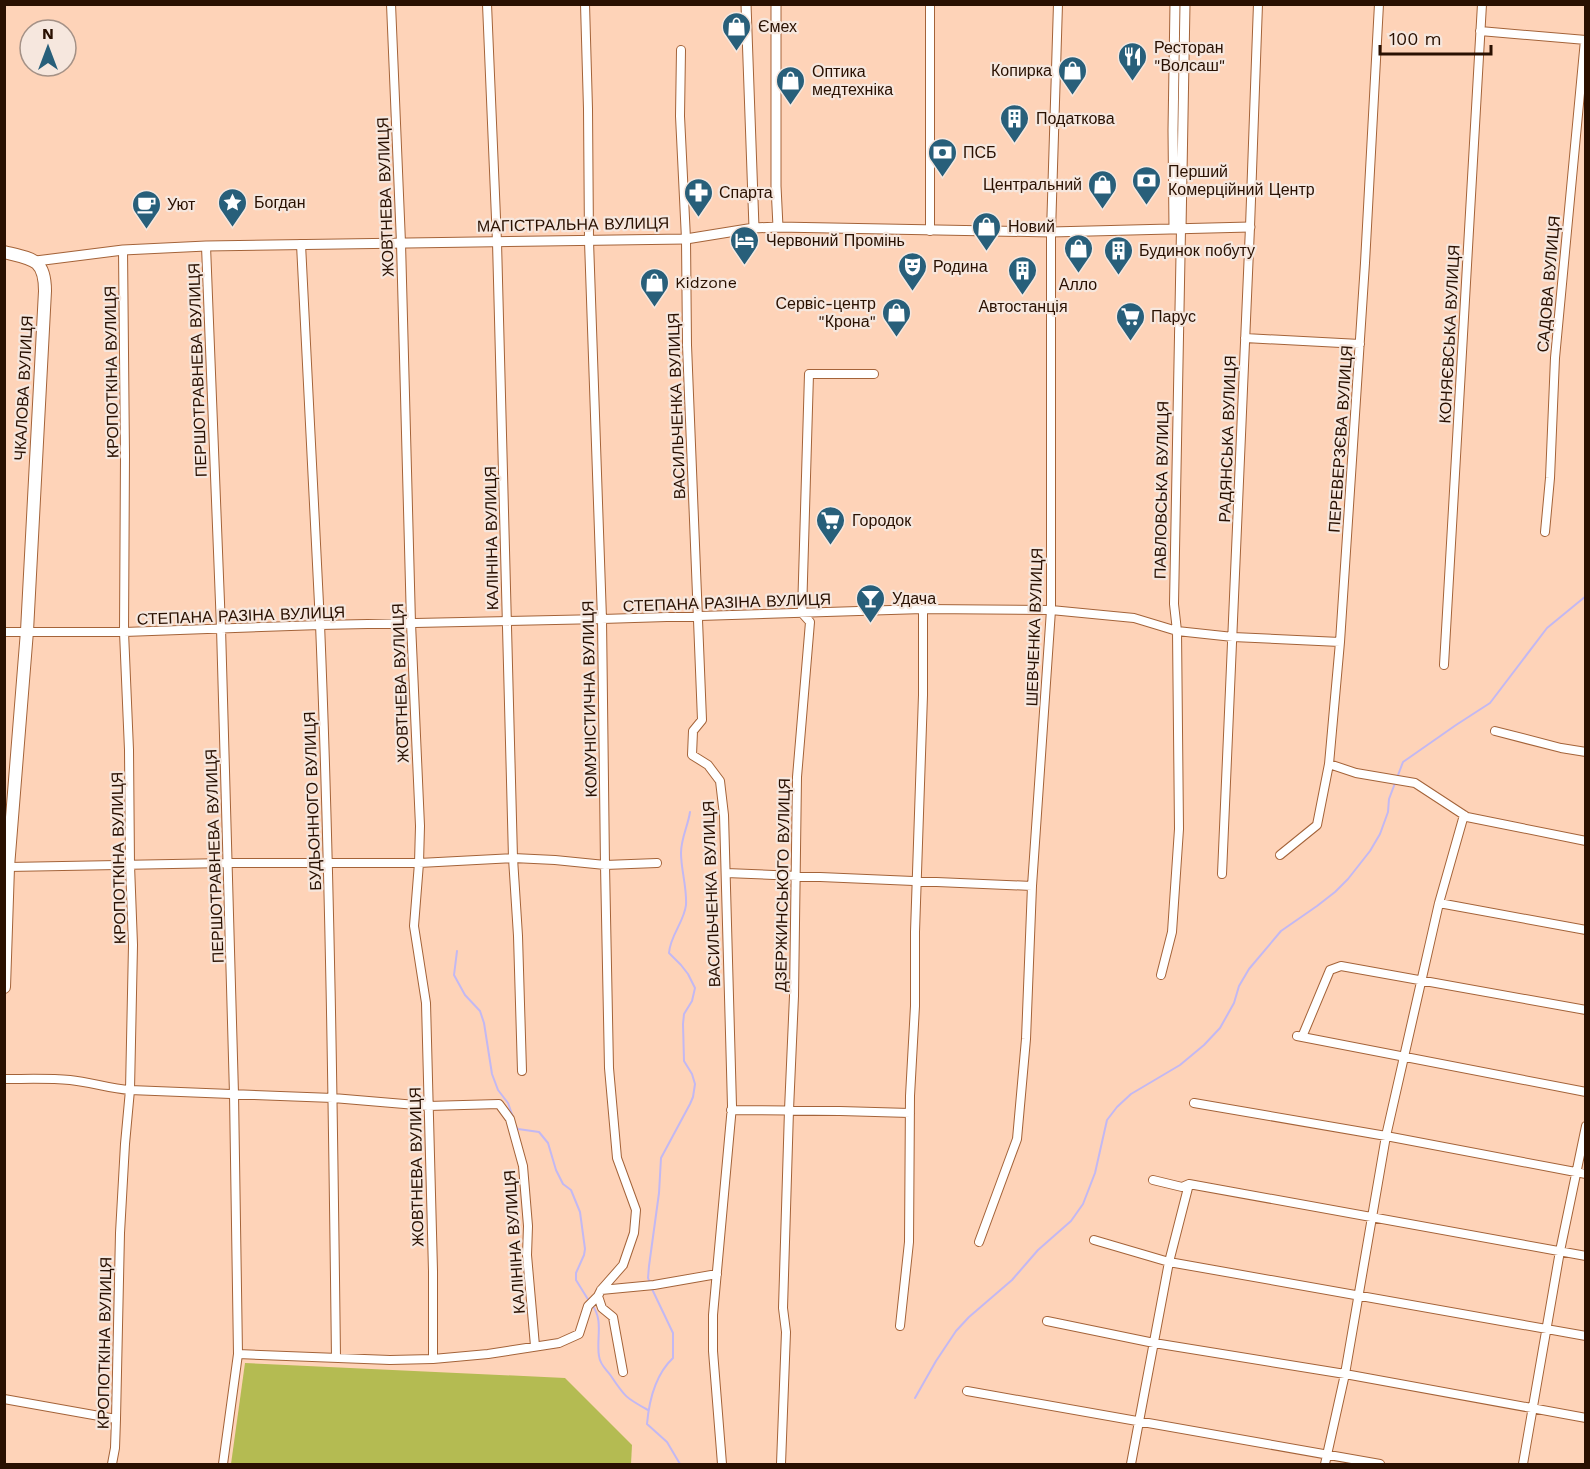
<svg xmlns="http://www.w3.org/2000/svg" width="1590" height="1469" viewBox="0 0 1590 1469" font-family="'Work Sans',sans-serif">
<style>
.green{fill:#b4bb52}
.lines{fill:none;stroke-linecap:round;stroke-linejoin:round}
.stream{stroke:#c3b8f2;stroke-width:2}
.minor-casing{stroke:#a46339;stroke-width:10}
.tertiary-casing{stroke:#a46339;stroke-width:11}
.primary-casing{stroke:#a46339;stroke-width:14}
.minor{stroke:#fff;stroke-width:8}
.tertiary{stroke:#fff;stroke-width:9}
.primary{stroke:#fff;stroke-width:12}
.labels{text-anchor:middle;stroke-width:4.5;stroke-linejoin:round;paint-order:stroke}
.poi-label{font-size:16px;fill:#291001;stroke:#f6e7de;text-anchor:start}
.street-label{font-size:16px;fill:#291001;stroke:#f6e7de}
</style>
<rect width="100%" height="100%" fill="#fed3b8"/>
<path class="green" d="M245,1363L565,1378L632,1445L631,1464H231Z"/>
<g class="lines">
<path class="stream" d="M457,951L454,975L465,995L480,1011L484,1023L492,1074L498,1090L508,1103L513,1117
M515,1125L518,1129L539,1132L548,1143L556,1170L563,1184L571,1190L580,1212L585,1249L584,1255L576,1273V1280L589,1301
M650,1283L648,1278L649,1266L659,1193L661,1158L690,1104L693,1097L695,1084L692,1074L684,1061L683,1024L684,1014L692,1001L695,988L688,974L681,965L669,953C670,936 684,922 686,905C687,887 681,870 681,853C681,838 688,826 690,812
M652,1289L673,1333V1358C656,1374 649,1401 647,1424L667,1442L680,1464
M592,1305C604,1320 596,1339 599,1356C600,1365 606,1369 611,1376C625,1397 626,1398 648,1410
M915,1398L936,1361L956,1331L969,1317L1012,1280L1038,1250L1071,1221L1083,1204L1095,1173L1107,1120L1117,1107L1131,1094L1180,1065L1204,1045L1220,1028L1234,1003L1239,986L1249,969L1281,931L1317,906L1335,892L1348,879L1370,851L1380,834L1388,812L1389,799L1403,762L1456,725L1490,703L1547,628L1586,596"/>
<defs>
<path id="minor" d="M391,4L401,243L411,623L420,826L419,863L414,926L426,1003L433,1271V1359
M487,4L497,242L513,858L518,936L522,1071
M585,4L588,109L589,241L602,619L605,865L609,1068L617,1158L636,1210L634,1233L623,1265L601,1290L598,1296L602,1308L613,1317L623,1372
M930,4V231
M1480,31L1586,40
M681,50L680,116L686,239L687,345L702,720L693,731L692,755L708,765L720,781L724,815L732,1106L713,1315V1351L722,1464
M301,244C307,371 314,497 320,624C330,869 333,1114 336,1358
M206,246L221,628L234,1094L238,1354L223,1464
M1245,338L1360,344
M1545,532L1550,478L1555,358L1585,40
M4,632H124L320,625L602,619L923,609L1051,610L1134,618L1177,631L1233,637L1340,642
M1444,665L1482,4
M1495,731L1561,748L1586,752
M1329,764L1356,773L1415,783L1467,817L1586,841
M1280,855L1317,825L1329,764L1340,642L1365,263L1379,4
M8,867L227,863H419L513,858L555,860L605,865L657,863
M726,873L1032,886
M1222,874L1250,227L1258,4
M1439,903L1464,815
M1161,975L1172,932L1179,829L1177,631L1174,604L1181,229
M1297,1036L1586,1092
M1302,1037L1330,970L1341,966L1586,1010
M4,1079C26,1079 49,1078 70,1080C91,1082 110,1089 130,1090L333,1098L428,1106L499,1104L510,1119L523,1166L528,1226L527,1255L535,1346
M1194,1103L1386,1136L1586,1174
M731,1110L840,1111L910,1113
M1153,1180L1182,1187L1189,1184L1586,1256
M1094,1240L1169,1262L1586,1336
M979,1242L1017,1139L1026,1039L1032,886L1051,610V232L1058,4
M601,1290L654,1285L717,1274
M1047,1321L1154,1343L1345,1374L1586,1418
M900,1326L909,1242L910,1096L915,1006V932L923,695V609
M238,1354L390,1360L433,1359L488,1354L559,1343L579,1334L588,1306L598,1296
M967,1391L1380,1464
M4,1399L116,1419
M112,1464L115,1448L116,1419L120,1233L125,1144L130,1090L133,945L130,865L129,750L124,632L125,455L123,250
M781,1464L786,1332L783,1308L789,1110L794,996L797,777L810,622L802,613L809,374H874
M1131,1464L1169,1262L1189,1184
M1325,1464L1345,1374L1386,1136L1439,903L1586,930
M1523,1464L1560,1251L1586,1126"/>
<path id="tertiary" d="M746,4L754,228
M776,4V186L778,227
M1174,228L1173,130L1175,4
M1181,229L1185,4
M36,261L123,250L206,246L686,239L754,228L778,227L1051,232L1250,227"/>
<path id="primary" d="M4,252C33,259 45,259 45,291L27,631L8,867L4,987"/>
</defs>
<use href="#minor" class="minor-casing"/>
<use href="#tertiary" class="tertiary-casing"/>
<use href="#primary" class="primary-casing"/>
<use href="#minor" class="minor"/>
<use href="#tertiary" class="tertiary"/>
<use href="#primary" class="primary"/>
</g>
<defs>
<symbol id="shop-pin" viewBox="-11 -11 22 30"><path d="M0 17L-7.5 6A9.5 9.5 0 1 1 7.5 6Z" fill="#285f7a" stroke="#f6e7de"/><path d="M-5-2.5h2.3a2.7 3.5 0 0 1 5.4 0H5L5.5 6h-11ZM-1.5-2.5h3a1.5 2.3 0 0 0-3 0Z" fill="#fff"/></symbol>
<symbol id="restaurant-pin" viewBox="-11 -11 22 30"><path d="M0 17L-7.5 6A9.5 9.5 0 1 1 7.5 6Z" fill="#285f7a" stroke="#f6e7de"/><path d="M-5-6h1v4h1v-4h1v4h1v-4h1v5L-1.5 .5V6h-2V.5L-5-1ZM5-6V6H3V1.5H1.5Q1.5-4 5-6Z" fill="#fff"/></symbol>
<symbol id="building-pin" viewBox="-11 -11 22 30"><path d="M0 17L-7.5 6A9.5 9.5 0 1 1 7.5 6Z" fill="#285f7a" stroke="#f6e7de"/><path d="M-4-6H4V6H1V3H-1V6H-4ZM-2.5-4.3h1.7v1.8h-1.7ZM.8-4.3h1.7v1.8H.8ZM-2.5-1h1.7V.8h-1.7ZM.8-1h1.7V.8H.8Z" fill="#fff"/></symbol>
<symbol id="bank-pin" viewBox="-11 -11 22 30"><path d="M0 17L-7.5 6A9.5 9.5 0 1 1 7.5 6Z" fill="#285f7a" stroke="#f6e7de"/><path d="M-6-4H6V4H-6ZM0-2.3a2.3 2.3 0 1 0 0 4.6a2.3 2.3 0 1 0 0-4.6Z" fill="#fff"/></symbol>
<symbol id="pharmacy-pin" viewBox="-11 -11 22 30"><path d="M0 17L-7.5 6A9.5 9.5 0 1 1 7.5 6Z" fill="#285f7a" stroke="#f6e7de"/><path d="M-2-6h4v4h4v4h-4v4h-4v-4h-4v-4h4Z" fill="#fff"/></symbol>
<symbol id="sight-pin" viewBox="-11 -11 22 30"><path d="M0 17L-7.5 6A9.5 9.5 0 1 1 7.5 6Z" fill="#285f7a" stroke="#f6e7de"/><path d="M0-6L1.8-2.2L6-1.7L2.9 1.2L3.7 5.4L0 3.3L-3.7 5.4L-2.9 1.2L-6-1.7L-1.8-2.2Z" fill="#fff"/></symbol>
<symbol id="cafe-pin" viewBox="-11 -11 22 30"><path d="M0 17L-7.5 6A9.5 9.5 0 1 1 7.5 6Z" fill="#285f7a" stroke="#f6e7de"/><path d="M-5.5-4.5H6V0H3Q3 3.5 0 3.5H-2.5Q-5.5 3.5-5.5 0ZM3-3.2v2h1.7v-2ZM-6 4.5H4V6H-6Z" fill="#fff"/></symbol>
<symbol id="hotel-pin" viewBox="-11 -11 22 30"><path d="M0 17L-7.5 6A9.5 9.5 0 1 1 7.5 6Z" fill="#285f7a" stroke="#f6e7de"/><path d="M-6-4.5h1.5V1H6V5H4.5V3h-9V5H-6ZM-4 0a1.8 1.8 0 1 1 3.6 0ZM.5 0V-2.5h3Q6-2.5 6 0Z" fill="#fff"/></symbol>
<symbol id="theatre-pin" viewBox="-11 -11 22 30"><path d="M0 17L-7.5 6A9.5 9.5 0 1 1 7.5 6Z" fill="#285f7a" stroke="#f6e7de"/><path d="M-5-5.5Q0-4 5-5.5V0Q5 5 0 6Q-5 5-5 0ZM-3.3-2.5H-1v1.5H-3.3ZM1-2.5H3.3v1.5H1ZM-2.8 1Q0 5.5 2.8 1Z" fill="#fff"/></symbol>
<symbol id="supermarket-pin" viewBox="-11 -11 22 30"><path d="M0 17L-7.5 6A9.5 9.5 0 1 1 7.5 6Z" fill="#285f7a" stroke="#f6e7de"/><path d="M-6-5.5h2.5l.6 2H6L4.5 2H-2.5L-4.4-4H-6ZM-1.5 3.2a1.3 1.3 0 1 0 .1 0ZM3 3.2a1.3 1.3 0 1 0 .1 0Z" fill="#fff"/></symbol>
<symbol id="bar-pin" viewBox="-11 -11 22 30"><path d="M0 17L-7.5 6A9.5 9.5 0 1 1 7.5 6Z" fill="#285f7a" stroke="#f6e7de"/><path d="M-6-5H6L.8 .8V4.5H3.5V6h-7V4.5H-.8V.8Z" fill="#fff"/></symbol>
</defs>
<g fill-rule="evenodd">
<use href="#shop-pin" x="720" y="10" width="33" height="45"/>
<use href="#restaurant-pin" x="1116" y="40" width="33" height="45"/>
<use href="#shop-pin" x="1056" y="54" width="33" height="45"/>
<use href="#shop-pin" x="774" y="64" width="33" height="45"/>
<use href="#building-pin" x="998" y="102" width="33" height="45"/>
<use href="#bank-pin" x="926" y="136" width="33" height="45"/>
<use href="#bank-pin" x="1130" y="164" width="33" height="45"/>
<use href="#shop-pin" x="1086" y="168" width="33" height="45"/>
<use href="#pharmacy-pin" x="682" y="176" width="33" height="45"/>
<use href="#sight-pin" x="216" y="186" width="33" height="45"/>
<use href="#cafe-pin" x="130" y="188" width="33" height="45"/>
<use href="#shop-pin" x="970" y="210" width="33" height="45"/>
<use href="#hotel-pin" x="728" y="224" width="33" height="45"/>
<use href="#shop-pin" x="1062" y="232" width="33" height="45"/>
<use href="#building-pin" x="1102" y="234" width="33" height="45"/>
<use href="#theatre-pin" x="896" y="250" width="33" height="45"/>
<use href="#building-pin" x="1006" y="254" width="33" height="45"/>
<use href="#shop-pin" x="638" y="266" width="33" height="45"/>
<use href="#shop-pin" x="880" y="296" width="33" height="45"/>
<use href="#supermarket-pin" x="1114" y="300" width="33" height="45"/>
<use href="#supermarket-pin" x="814" y="504" width="33" height="45"/>
<use href="#bar-pin" x="854" y="582" width="33" height="45"/>
</g>
<g class="labels">
<g class="poi-label">
<text x="758" y="32">Ємех</text>
<text x="1154" y="53">Ресторан<tspan x="1154" dy="18">"Волсаш"</tspan></text>
<text x="1052" y="76" text-anchor="end">Копирка</text>
<text x="812" y="77">Оптика<tspan x="812" dy="18">медтехніка</tspan></text>
<text x="1036" y="124">Податкова</text>
<text x="963" y="158">ПСБ</text>
<text x="1168" y="177">Перший<tspan x="1168" dy="18">Комерційний Центр</tspan></text>
<text x="1082" y="190" text-anchor="end">Центральний</text>
<text x="719" y="198">Спарта</text>
<text x="254" y="208">Богдан</text>
<text x="167" y="210">Уют</text>
<text x="1008" y="232">Новий</text>
<text x="766" y="246">Червоний Промінь</text>
<text x="1139" y="256">Будинок побуту</text>
<text x="933" y="272">Родина</text>
<text x="675" y="288">Kidzone</text>
<text x="1078" y="290" text-anchor="middle">Алло</text>
<text x="876" y="309" text-anchor="end">Сервіс-центр<tspan x="876" dy="18">"Крона"</tspan></text>
<text x="1023" y="312" text-anchor="middle">Автостанція</text>
<text x="1151" y="322">Парус</text>
<text x="852" y="526">Городок</text>
<text x="892" y="604">Удача</text>
</g>
<g class="street-label">
<text transform="translate(385 197) rotate(-92)" y="6">ЖОВТНЕВА ВУЛИЦЯ</text>
<text transform="translate(573 224) rotate(-1)" y="6">МАГІСТРАЛЬНА ВУЛИЦЯ</text>
<text transform="translate(1548 284) rotate(-85)" y="6">САДОВА ВУЛИЦЯ</text>
<text transform="translate(1449 334) rotate(-87)" y="6">КОНЯЄВСЬКА ВУЛИЦЯ</text>
<text transform="translate(197 370) rotate(-92)" y="6">ПЕРШОТРАВНЕВА ВУЛИЦЯ</text>
<text transform="translate(111 372) rotate(-91)" y="6">КРОПОТКІНА ВУЛИЦЯ</text>
<text transform="translate(23 388) rotate(-87)" y="6">ЧКАЛОВА ВУЛИЦЯ</text>
<text transform="translate(676 406) rotate(-92)" y="6">ВАСИЛЬЧЕНКА ВУЛИЦЯ</text>
<text transform="translate(1227 439) rotate(-88)" y="6">РАДЯНСЬКА ВУЛИЦЯ</text>
<text transform="translate(1340 439) rotate(-86)" y="6">ПЕРЕВЕРЗЄВА ВУЛИЦЯ</text>
<text transform="translate(1161 490) rotate(-89)" y="6">ПАВЛОВСЬКА ВУЛИЦЯ</text>
<text transform="translate(491 538) rotate(-91)" y="6">КАЛІНІНА ВУЛИЦЯ</text>
<text transform="translate(727 602) rotate(-2)" y="6">СТЕПАНА РАЗІНА ВУЛИЦЯ</text>
<text transform="translate(241 615) rotate(-2)" y="6">СТЕПАНА РАЗІНА ВУЛИЦЯ</text>
<text transform="translate(1034 627) rotate(-88)" y="6">ШЕВЧЕНКА ВУЛИЦЯ</text>
<text transform="translate(400 683) rotate(-92)" y="6">ЖОВТНЕВА ВУЛИЦЯ</text>
<text transform="translate(589 699) rotate(-91)" y="6">КОМУНІСТИЧНА ВУЛИЦЯ</text>
<text transform="translate(312 801) rotate(-92)" y="6">БУДЬОННОГО ВУЛИЦЯ</text>
<text transform="translate(214 856) rotate(-92)" y="6">ПЕРШОТРАВНЕВА ВУЛИЦЯ</text>
<text transform="translate(118 858) rotate(-91)" y="6">КРОПОТКІНА ВУЛИЦЯ</text>
<text transform="translate(782 885) rotate(-89)" y="6">ДЗЕРЖИНСЬКОГО ВУЛИЦЯ</text>
<text transform="translate(711 894) rotate(-92)" y="6">ВАСИЛЬЧЕНКА ВУЛИЦЯ</text>
<text transform="translate(416 1167) rotate(-91)" y="6">ЖОВТНЕВА ВУЛИЦЯ</text>
<text transform="translate(514 1242) rotate(-94)" y="6">КАЛІНІНА ВУЛИЦЯ</text>
<text transform="translate(104 1343) rotate(-89)" y="6">КРОПОТКІНА ВУЛИЦЯ</text>
</g>
</g>
<rect width="1590" height="1469" fill="none" stroke="#291001" stroke-width="12"/>
<g transform="translate(48 48)"><circle r="28" fill="#f6e7de" stroke="#a49186" stroke-width="1.5"/>
<path d="M0-4.5L10 22L0 15L-10 22Z" fill="#285f7a"/>
<text y="-9" font-size="16" font-weight="bold" text-anchor="middle" fill="#291001">N</text>
</g>
<path d="M1380 45v9h111v-9" fill="none" stroke="#291001" stroke-width="3"/>
<text x="1389" y="45" font-size="18" fill="#291001" stroke="#f6e7de" stroke-width="4.5" paint-order="stroke">100 m</text>
</svg>
